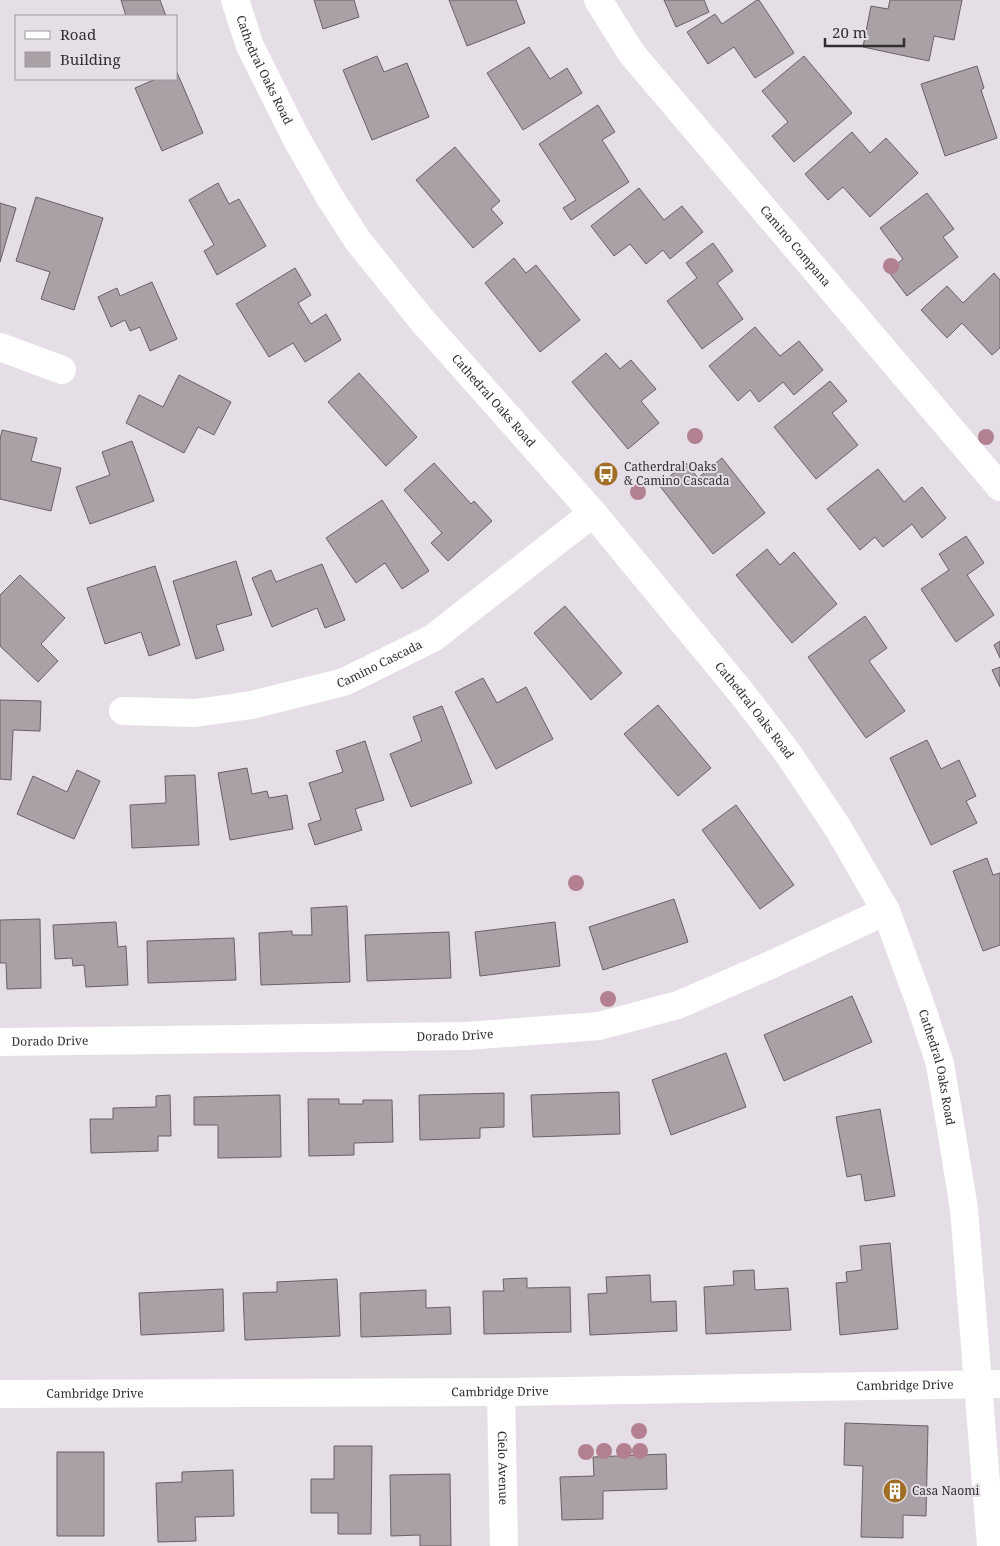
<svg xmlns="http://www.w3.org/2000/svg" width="1000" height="1546" viewBox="0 0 1000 1546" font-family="'Noto Serif',serif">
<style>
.building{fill:#aaa1a6;stroke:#696065}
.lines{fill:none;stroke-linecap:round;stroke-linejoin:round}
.minor{stroke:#fff;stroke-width:28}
.major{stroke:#fff;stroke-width:28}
.tree{fill:#b28090}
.labels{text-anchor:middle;stroke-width:4;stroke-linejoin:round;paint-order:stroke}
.street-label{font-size:12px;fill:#312e31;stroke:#e6dee6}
.poi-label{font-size:12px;fill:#312e31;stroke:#e6dee6;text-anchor:start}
</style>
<rect width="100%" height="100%" fill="#e6dee6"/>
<path class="building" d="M121,0H160L166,16H126Z
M314,0H354L359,17L323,29Z
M449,0H516L525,23L467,46Z
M664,0H704L709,12L676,27Z
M757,0H759L794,53L755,78L734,47L708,64L687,32L715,14L722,24Z
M890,0H962L954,40L934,36L929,61L863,47L871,6L888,9Z
M529,47L550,79L567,68L582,93L523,130L487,73Z
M377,56L384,72L407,63L429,117L372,140L343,70Z
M804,56L852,113L794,162L772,136L788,122L762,91Z
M977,66L984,88L981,90L997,138L945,156L921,84Z
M176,70L203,133L162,151L135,88L156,79H176Z
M598,105L615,132L602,140L629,182L571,220L563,208L576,200L539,144Z
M852,132L870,153L886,138L918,173L870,217L843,187L828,200L805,174Z
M455,147L500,201L491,209L503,223L473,248L416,180Z
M218,183L229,204L239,199L266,246L217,275L204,251L214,245L189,200Z
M639,188L664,220L682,206L703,232L670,259L663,250L646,264L630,244L614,256L591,226Z
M927,193L954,229L943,237L958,257L907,296L888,271L903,259L880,228Z
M36,197L103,218L74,310L41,299L50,272L16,261Z
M0,203L16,208L0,262Z
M713,243L733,271L717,283L743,319L702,349L667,301L697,278L686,263Z
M514,258L526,273L536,265L580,320L540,352L485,283Z
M295,268L311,295L298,303L311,324L326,314L341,340L305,362L293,343L269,357L236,304Z
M994,273L1000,280V348L992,355L962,323L947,338L921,310L947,286L963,303Z
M152,282L177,339L150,351L140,327L130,331L125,320L111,327L98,297L117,288L120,296Z
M755,327L780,356L799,341L823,370L794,395L783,382L759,402L750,390L738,401L709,366Z
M606,353L620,369L631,360L656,389L641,401L659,423L628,449L572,382Z
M359,373L417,437L386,466L328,402Z
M179,375L231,402L214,435L198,427L184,453L126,423L139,395L163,407Z
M830,381L847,401L832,413L858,445L816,479L774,427Z
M2,430L37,438L31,461L61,468L51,511L0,499V440Z
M132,441L154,501L90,524L76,487L110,475L102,452Z
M722,458L765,513L713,554L659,485L686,463L698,478Z
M434,463L471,504L474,501L492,521L448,561L431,543L442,533L404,490Z
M878,469L904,502L922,487L946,518L922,538L912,524L883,547L875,537L860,550L827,509Z
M382,500L429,571L402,589L385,563L356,583L326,538Z
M966,536L984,563L967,575L994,615L956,642L921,589L949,570L939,554Z
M767,549L780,565L794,552L837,604L792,643L736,575Z
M236,561L252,615L216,625L224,650L196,659L173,581Z
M322,564L345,620L325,628L317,608L272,627L252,578L271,570L276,582Z
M155,566L180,645L149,656L141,632L105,644L87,588Z
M20,575L65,618L41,644L58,661L38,682L0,646V595Z
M565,606L622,673L591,700L534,633Z
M865,616L887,648L869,661L905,711L866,738L808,657Z
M1000,641V658L994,645Z
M1000,667V687L992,670Z
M483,678L497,703L526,687L553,739L496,769L455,692Z
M0,700L41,701L40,731L13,730L11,780L0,779Z
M658,705L711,768L678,796L624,734Z
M442,706L472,783L411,807L390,754L422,741L413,717Z
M927,740L941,769L959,760L976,796L966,801L977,823L931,845L890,758Z
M365,741L384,800L355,809L362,830L315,845L308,824L321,820L309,783L343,772L336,751Z
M247,768L252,794L267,791L269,798L287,795L293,829L230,840L218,773Z
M77,770L100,781L74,839L17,814L33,776L67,792Z
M195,775L199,845L132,848L130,805L166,803L165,776Z
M736,805L794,885L760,909L702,830Z
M987,858L993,875L1000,873V945L983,951L953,871Z
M674,899L688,942L603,970L589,927Z
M347,906L350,982L261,985L259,933L292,931V935H312L311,908Z
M40,919L41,988L7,989L6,963H0V920Z
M116,922L118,947L126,946L128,985L86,987L84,965L73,966L72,958L55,959L53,925Z
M555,922L560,966L480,976L475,932Z
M449,932L451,978L367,981L365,935Z
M234,938L236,980L148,983L147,941Z
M852,996L872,1042L784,1081L764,1035Z
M726,1053L746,1107L671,1135L652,1080Z
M619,1092L620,1134L533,1137L531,1095Z
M504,1093V1127L480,1128V1138L420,1140L419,1095Z
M170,1095L171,1136H158V1151L91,1153L90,1119H113V1108L156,1107V1096Z
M280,1095L281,1157L218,1158V1125H194V1097Z
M308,1099H339V1104H363V1100H392L393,1142L354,1143V1155L309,1156Z
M880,1109L895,1196L865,1201L861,1174L847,1177L836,1117Z
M890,1243L898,1329L840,1335L836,1283L847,1282L846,1272L862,1270L860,1246Z
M754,1270L755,1290L788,1288L791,1330L706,1334L704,1287L734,1285L733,1271Z
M650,1275L651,1302L676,1301L677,1331L590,1335L588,1294L607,1293L606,1277Z
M527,1278V1288L570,1287L571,1332L484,1334L483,1291H504L503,1279Z
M337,1279L340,1336L245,1340L243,1293L277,1292V1282Z
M223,1289L224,1331L141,1335L139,1293Z
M426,1290V1308L450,1307L451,1334L361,1337L360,1293Z
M845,1423L928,1426L926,1516L903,1515V1538L861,1537L863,1466L844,1465Z
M334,1446H372L371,1534H338V1513H311V1479H334Z
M57,1452H104V1536H57Z
M666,1454L667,1489L603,1491V1519L562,1520L560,1477L594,1476L593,1457Z
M233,1470L234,1516L195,1517L196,1541L158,1542L156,1483L182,1482V1472Z
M450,1474L451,1546H420V1535L391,1536L390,1475Z"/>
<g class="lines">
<g class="minor">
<path id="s1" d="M598,0L632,54L1000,487"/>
<path d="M0,347L62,370"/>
<path id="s2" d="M123,711L195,713L252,705L344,682L433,638L593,513"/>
<path id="s3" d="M0,1042L466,1036L599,1026L678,1005L766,967L886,911"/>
<path id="s4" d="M501,1392L504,1546"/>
<path id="s5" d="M0,1394L501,1392L1000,1384"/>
</g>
<path class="major" id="s6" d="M235,0L250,46L295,136L329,196L358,241L421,319L593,513L740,691L787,752L838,828L886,911L920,1003L940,1064L950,1123L964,1209L991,1546"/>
</g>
<g class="tree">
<circle cx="891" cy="266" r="8"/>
<circle cx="695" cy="436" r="8"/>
<circle cx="986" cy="437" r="8"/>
<circle cx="638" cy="492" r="8"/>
<circle cx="576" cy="883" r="8"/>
<circle cx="608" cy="999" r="8"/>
<circle cx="639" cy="1431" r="8"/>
<circle cx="604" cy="1451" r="8"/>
<circle cx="624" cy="1451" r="8"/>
<circle cx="640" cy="1451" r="8"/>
<circle cx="586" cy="1452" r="8"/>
</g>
<defs>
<symbol id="bus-disc" viewBox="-11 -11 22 22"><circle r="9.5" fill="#a16e25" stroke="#e6dee6"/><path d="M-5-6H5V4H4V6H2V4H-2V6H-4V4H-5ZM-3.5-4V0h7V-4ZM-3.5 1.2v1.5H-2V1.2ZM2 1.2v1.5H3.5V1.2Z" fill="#fff"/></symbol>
<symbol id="building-disc" viewBox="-11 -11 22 22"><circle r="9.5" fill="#a16e25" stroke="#e6dee6"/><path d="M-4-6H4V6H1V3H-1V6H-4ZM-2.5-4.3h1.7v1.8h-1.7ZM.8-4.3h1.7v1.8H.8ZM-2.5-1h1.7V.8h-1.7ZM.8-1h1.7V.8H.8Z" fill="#fff"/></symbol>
</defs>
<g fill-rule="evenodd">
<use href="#bus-disc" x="592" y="460" width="28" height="28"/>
<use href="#building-disc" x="881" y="1477" width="28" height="28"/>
</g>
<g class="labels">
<g class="street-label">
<text dy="4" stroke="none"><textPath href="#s6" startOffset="76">Cathedral Oaks Road</textPath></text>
<text dy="4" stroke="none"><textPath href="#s1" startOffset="316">Camino Compana</textPath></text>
<text dy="4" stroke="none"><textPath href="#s6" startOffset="481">Cathedral Oaks Road</textPath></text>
<text dy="4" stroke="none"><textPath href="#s2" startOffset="264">Camino Cascada</textPath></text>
<text dy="4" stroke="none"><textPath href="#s6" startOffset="886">Cathedral Oaks Road</textPath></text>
<text dy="4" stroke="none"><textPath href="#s3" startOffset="455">Dorado Drive</textPath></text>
<text dy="4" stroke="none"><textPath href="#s3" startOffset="50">Dorado Drive</textPath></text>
<text dy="4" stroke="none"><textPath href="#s6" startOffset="1291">Cathedral Oaks Road</textPath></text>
<text dy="4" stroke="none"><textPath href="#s5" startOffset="905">Cambridge Drive</textPath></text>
<text dy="4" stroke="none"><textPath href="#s5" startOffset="500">Cambridge Drive</textPath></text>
<text dy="4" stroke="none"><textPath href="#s5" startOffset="95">Cambridge Drive</textPath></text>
<text dy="4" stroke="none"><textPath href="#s4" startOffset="76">Cielo Avenue</textPath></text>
</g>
<g class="poi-label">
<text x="624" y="471">Catherdral Oaks<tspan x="624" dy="14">&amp; Camino Cascada</tspan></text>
<text x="912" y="1495">Casa Naomi</text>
</g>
</g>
<rect x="15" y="15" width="162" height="65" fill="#e6dee6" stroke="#9e989e"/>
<rect x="25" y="31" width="25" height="8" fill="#ffffff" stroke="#9e989e"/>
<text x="60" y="40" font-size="15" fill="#312e31">Road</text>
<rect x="25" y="52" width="25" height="15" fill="#aaa1a6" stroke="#9e989e"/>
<text x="60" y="65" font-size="15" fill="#312e31">Building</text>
<path d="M825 38v8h79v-8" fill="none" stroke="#312e31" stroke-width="2.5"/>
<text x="832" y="38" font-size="15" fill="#312e31" stroke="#e6dee6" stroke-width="4" paint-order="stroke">20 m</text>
</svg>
